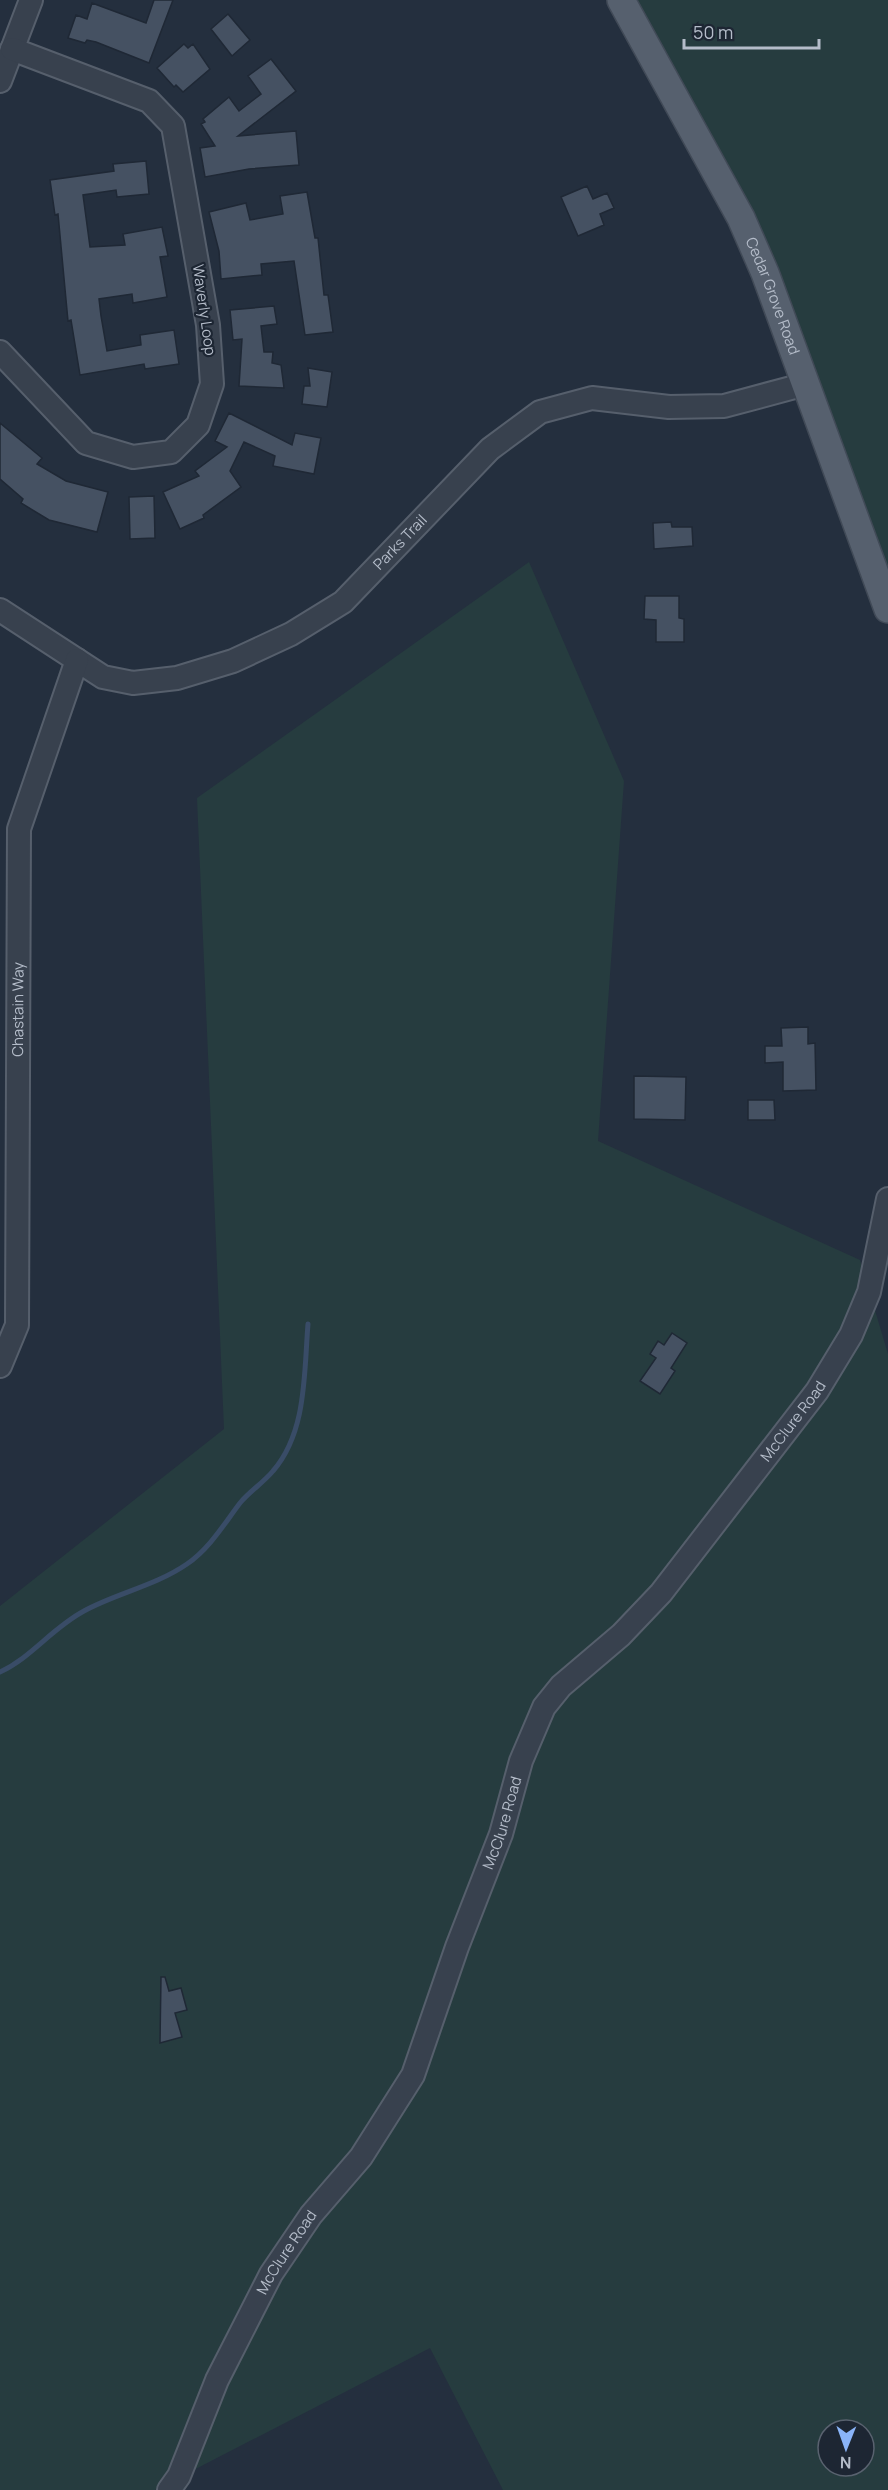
<svg xmlns="http://www.w3.org/2000/svg" width="888" height="2490" viewBox="0 0 888 2490" font-family="Manrope,sans-serif">
<style>
.green{fill:#263c3f;fill-rule:evenodd}
.lines{fill:none;stroke-linecap:round;stroke-linejoin:round}
.stream{stroke:#394c67;stroke-width:5}
.building{fill:#455162;stroke:#1f2835;stroke-width:1.5}
.minor-casing{stroke:#565f6c;stroke-width:26}
.major-casing{stroke:#414a57;stroke-width:30}
.minor{stroke:#38414e;stroke-width:22}
.major{stroke:#56606e;stroke-width:27}
.labels{text-anchor:middle;stroke-width:4.5;stroke-linejoin:round;paint-order:stroke}
.street-label{font-size:15px;fill:#b4bcc9;stroke:#1d2633}
</style>
<rect width="100%" height="100%" fill="#242f3e"/>
<path class="green" d="M614,0H888V599L752,257Z
M529,562L624,781L598,1141L860,1260L888,1354V2490H503L430,2348L155,2490H0V1606L224,1429L197,798ZM828,2430H864V2466H828Z"/>
<g class="lines">
<path class="stream" d="M0,1672C32,1657 52,1628 84,1611C117,1593 155,1586 187,1564C210,1548 224,1524 240,1503C250,1491 263,1483 273,1471C307,1432 304,1372 308,1324"/>
</g>
<path class="building" d="M154,0H173L149,63L96,42L87,40L85,43L68,38L76,15L87,19L92,3L146,23Z
M228,14L250,40L232,56L211,29Z
M184,44L188,48L193,44L210,69L183,92L176,85L174,87L157,68Z
M271,59L296,91L238,136L296,131L299,165L249,169L205,177L200,148L215,146L201,124L205,122L203,119L229,97L239,111L261,94L248,76Z
M146,161L149,194L117,197L116,190L83,195L90,247L125,245L123,234L162,227L168,256L160,257L167,297L133,303L132,294L99,299L101,316L107,351L141,345L140,335L174,330L179,364L145,369L144,364L80,375L71,320L68,321L58,214L55,215L50,180L114,171L113,164Z
M587,186L593,199L607,193L614,208L600,214L604,225L578,236L561,197Z
M307,192L315,238H318L324,295H328L333,332L305,335L294,261L261,264L262,275L221,279L219,251L209,212L246,203L250,220L283,214L280,196Z
M274,306L277,324L261,326L264,352H273L272,363L281,365L284,388L239,386L242,339L233,340L230,310Z
M308,368L332,372L327,407L302,404L304,386H310Z
M229,413L292,445L295,433L321,438L314,474L273,466L275,456L244,442L230,471L241,487L203,515L204,518L180,529L163,492L199,476L195,471L227,447L215,441Z
M0,423L42,458L37,464L66,481L108,492L97,532L49,520L21,503L23,499L0,479Z
M154,496L155,538L130,539L129,497Z
M671,522L672,527H692L693,546L654,549L653,523Z
M645,596H679V618L684,619V642H656V620L644,619Z
M808,1027V1044L815,1043L816,1090L783,1091V1062L765,1063V1046H782L781,1028Z
M634,1076L686,1077L685,1120L634,1119Z
M748,1100H774L775,1120H748Z
M672,1333L687,1343L671,1368L675,1371L660,1394L640,1381L656,1358L650,1354L658,1341L664,1345Z
M161,1977H165L169,1991L181,1988L187,2010L175,2013L182,2037L160,2043Z"/>
<g class="lines">
<defs>
<g id="minor">
<path d="M0,81L31,0"/>
<path d="M0,352L86,443L133,457L171,452L198,425L212,384L208,325L173,126L149,101L12,49"/>
<path id="s1" d="M0,610L103,677L133,683L177,678L233,661L291,634L343,602L490,449L540,412L592,398L669,407L724,406L806,384"/>
<path id="s2" d="M0,1366L17,1325L19,829L77,660"/>
<path id="s3" d="M169,2490L179,2476L217,2380L271,2274L311,2215L361,2157L413,2075L457,1947L501,1834L521,1761L544,1707L561,1686L621,1635L661,1593L817,1391L851,1335L869,1292L888,1199"/>
</g>
<g id="major">
<path id="s4" d="M621,0L741,218L765,273L888,609"/>
</g>
</defs>
<use href="#minor" class="minor-casing"/>
<use href="#major" class="major-casing"/>
<use href="#minor" class="minor"/>
<use href="#major" class="major"/>
</g>
<g class="labels">
<g class="street-label">
<text dy="5" stroke="none"><textPath href="#s4" startOffset="333">Cedar Grove Road</textPath></text>
<text transform="translate(204 310) rotate(82)" y="5">Waverly Loop</text>
<text dy="5" stroke="none"><textPath href="#s1" startOffset="464">Parks Trail</textPath></text>
<text dy="5" stroke="none"><textPath href="#s2" startOffset="360">Chastain Way</textPath></text>
<text dy="5" stroke="none"><textPath href="#s3" startOffset="1256">McClure Road</textPath></text>
<text dy="5" stroke="none"><textPath href="#s3" startOffset="752">McClure Road</textPath></text>
<text dy="5" stroke="none"><textPath href="#s3" startOffset="266">McClure Road</textPath></text>
</g>
</g>
<g transform="translate(846 2448) rotate(181)"><circle r="28" fill="#1d2633" stroke="#59626f" stroke-width="1.5"/>
<path d="M0-4.5L10 22L0 15L-10 22Z" fill="#8ab4f8"/>
<text y="-9" font-size="16" font-weight="bold" text-anchor="middle" fill="#b4bcc9">N</text>
</g>
<path d="M684 39v9h135v-9" fill="none" stroke="#b4bcc9" stroke-width="3"/>
<text x="693" y="39" font-size="18" fill="#b4bcc9" stroke="#1d2633" stroke-width="4.5" paint-order="stroke">50 m</text>
</svg>
